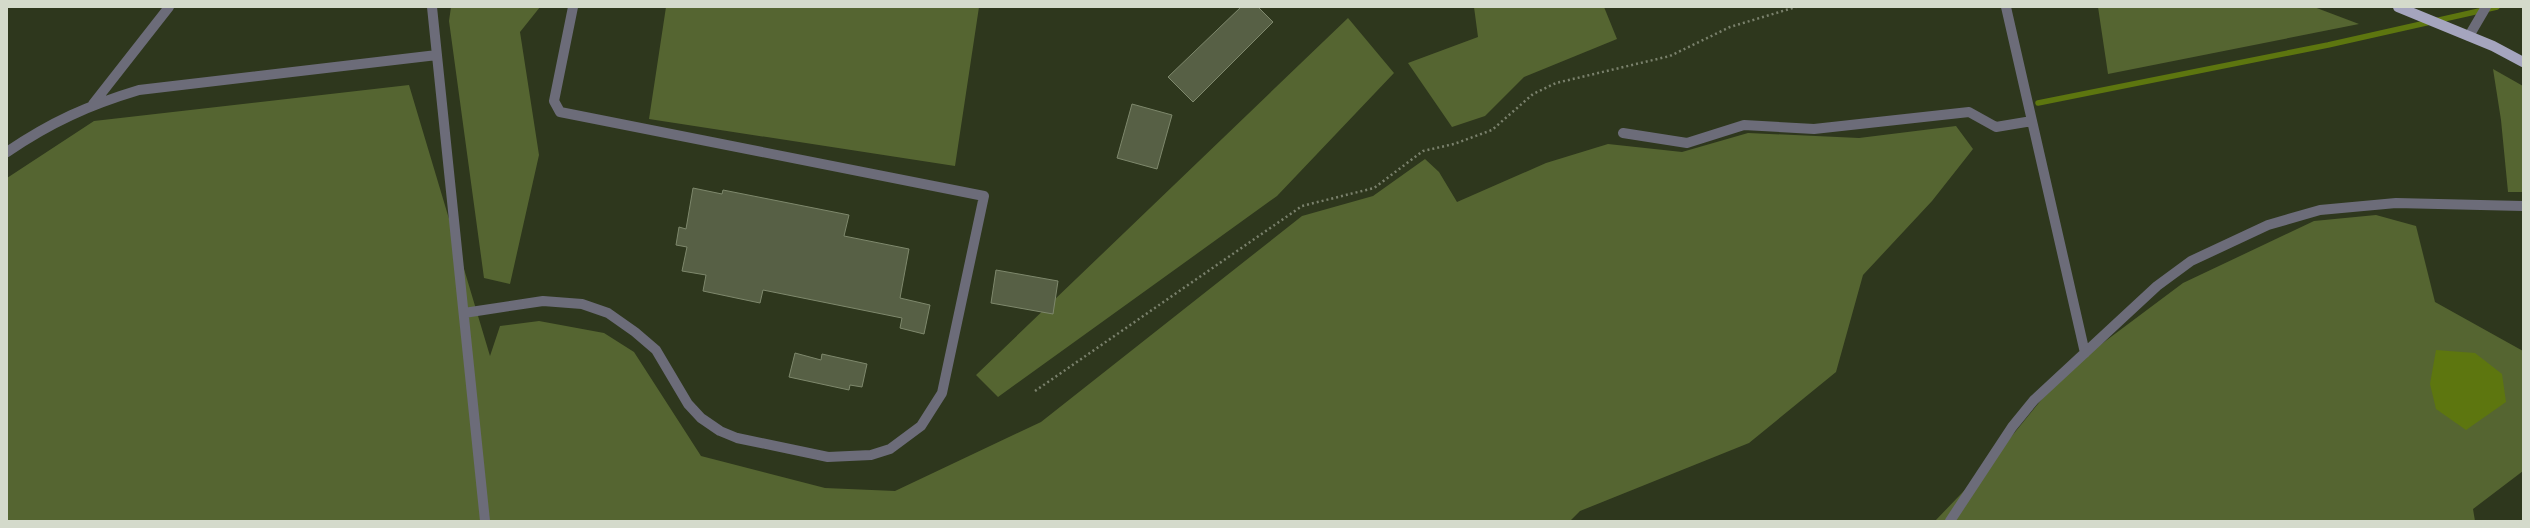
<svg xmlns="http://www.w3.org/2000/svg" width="2530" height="528" viewBox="0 0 2530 528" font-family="'Space Grotesk',sans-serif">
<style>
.green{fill:#556531}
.water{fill:#5d760f}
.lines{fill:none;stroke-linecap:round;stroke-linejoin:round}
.stream{stroke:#5d760f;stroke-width:5.5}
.building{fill:#576045;stroke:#7e886c}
.path{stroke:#7a816c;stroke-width:2.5;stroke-dasharray:2 3;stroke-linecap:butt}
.minor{stroke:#6c6c79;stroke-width:10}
.major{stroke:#a5a5be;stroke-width:10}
</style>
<rect width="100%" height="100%" fill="#2e371d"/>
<path class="green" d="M451,7H540L520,32L539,155L510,284L484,278L449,21Z
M666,7H979L955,166L649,119Z
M1474,7H1604L1617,39L1524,77L1485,116L1452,127L1408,63L1478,37Z
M2098,7H2314L2359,24L2108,74Z
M1348,18L1394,73L1277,196L998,397L976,375Z
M2493,69L2523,86V192H2508L2501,120Z
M409,85L490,356L500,326L539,321L604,333L634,352L701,456L825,488L895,491L1041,422L1302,216L1373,196L1425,159L1439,172L1457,202L1546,163L1608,144L1682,152L1748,133L1859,138L1956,126L1973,149L1932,201L1863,275L1836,372L1749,443L1580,511L1570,521H7V178L94,121Z
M2376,215L2416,226L2435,302L2523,351V471L2473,509L2475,521H1935L1985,469L2064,372L2183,283L2314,221Z"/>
<path class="water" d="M2436,350L2475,353L2502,374L2506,402L2466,430L2436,409L2430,384Z"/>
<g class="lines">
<path class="stream" d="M2038,103L2328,45L2497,7"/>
</g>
<path class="building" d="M1241,7H1258L1273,22L1193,102L1168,77Z
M1132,104L1172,115L1157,169L1117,158Z
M693,188L722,194L723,190L849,215L844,236L909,249L900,298L930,305L924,334L900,328L902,318L763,290L760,303L703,291L706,275L682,271L687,247L676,245L679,227L686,229Z
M996,270L1058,281L1053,314L991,303Z
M795,353L821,360L822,354L867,364L862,387L850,385L849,390L789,377Z"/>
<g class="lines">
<path class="path" d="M1035,391L1302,206L1374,188L1423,151L1454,144L1492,130L1533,94L1556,83L1670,56L1730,27L1796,7"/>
<path class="minor" d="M432,7L485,521
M2006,7L2085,353
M2469,36L2486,7
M93,104L169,7
M1623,133L1687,143L1744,125L1814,129L1969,112L1996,127L2032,121
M7,152C51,122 89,105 139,90L437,55
M464,313L543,301L582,304L608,313L635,332L656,350L688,404L701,418L720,431L737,438L828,457L871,455L890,449L921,426L942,393L984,196L560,112L554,101L573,7
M1950,521L2012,427L2034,400L2157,286L2191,261L2268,225L2320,210L2396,203L2523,206"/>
<path class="major" d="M2398,7L2493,46L2523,62"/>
</g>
<rect width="2530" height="528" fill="none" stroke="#d4dacb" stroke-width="16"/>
</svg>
